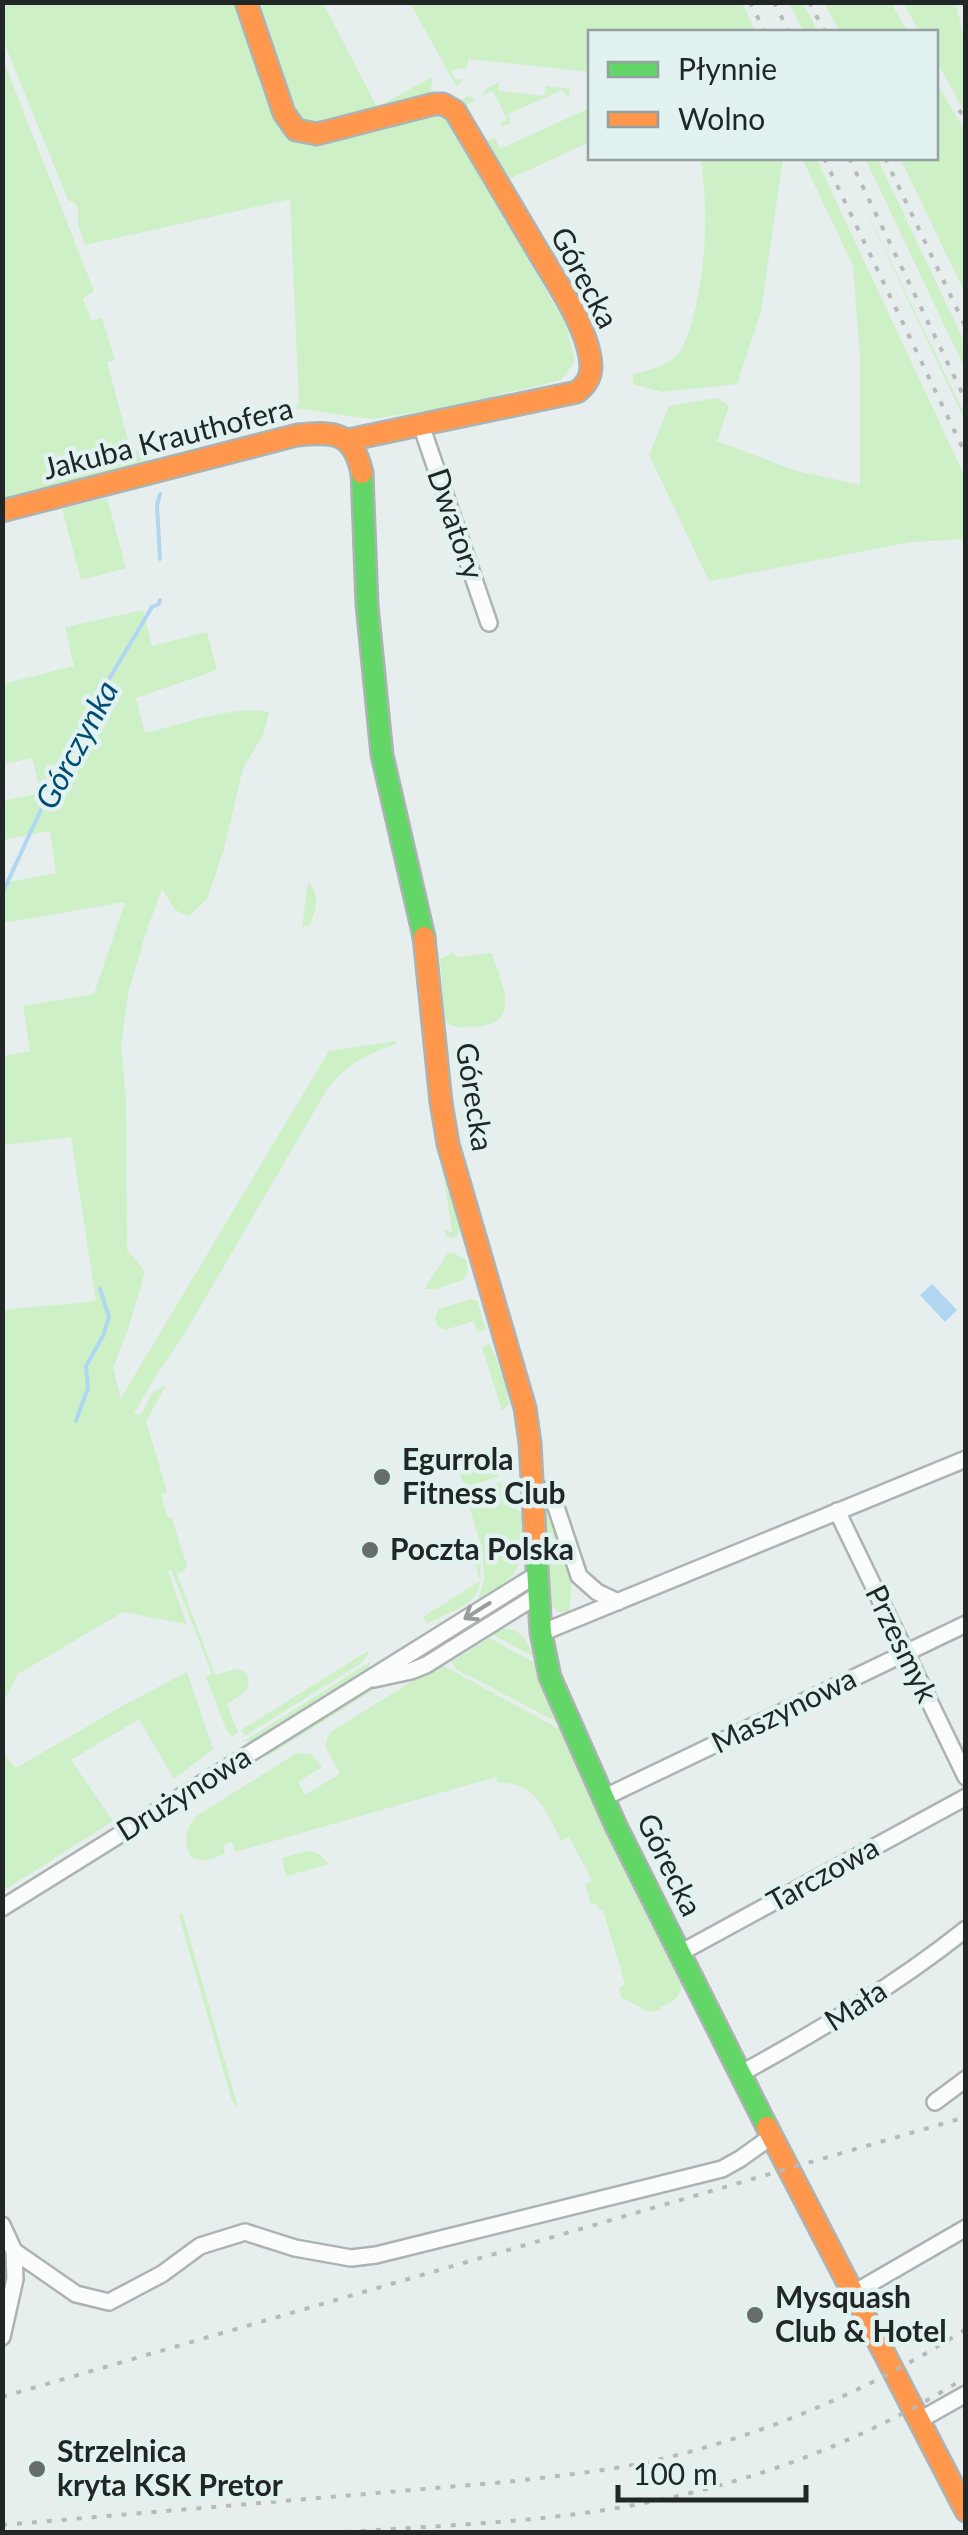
<svg xmlns="http://www.w3.org/2000/svg" width="968" height="2535" viewBox="0 0 968 2535" font-family="Lato,sans-serif">
<style>
.green{fill:#cdf0c6}
.water{fill:#b0d6f2}
.lines{fill:none;stroke-linecap:round;stroke-linejoin:round}
.stream{stroke:#b0d6f2;stroke-width:4}
.street-casing{stroke:#adb3b3;stroke-width:20}
.fast-casing{stroke:#adb3b3;stroke-width:25}
.slow-casing{stroke:#adb3b3;stroke-width:25}
.street{stroke:#fbfcfc;stroke-width:15}
.fast{stroke:#63d668;stroke-width:20}
.slow{stroke:#ff974d;stroke-width:20}
.rail{stroke:#b8baba;stroke-width:4;stroke-dasharray:5 10;stroke-linecap:butt}
.oneway{stroke:#999c9c}
.poi-dot{fill:#666d6d;stroke:#e2f2f1;stroke-width:4}
.labels{text-anchor:middle;stroke-width:9;stroke-linejoin:round;paint-order:stroke}
.street-label{font-size:30px;fill:#212727;stroke:#e2f2f1}
.poi-label{font-size:30px;font-weight:bold;fill:#212727;stroke:#e2f2f1;text-anchor:start}
.water-label{font-size:32px;font-style:italic;fill:#004d75;stroke:#e2f2f1}
</style>
<rect width="100%" height="100%" fill="#e6eeee"/>
<path class="green" d="M2,3H240L278,119L289,136L433,115L449,122L566,325L575,361L561,380L444,408L371,419L295,408L299,402L290,199L85,245L78,225V209L75,203L68,200L3,40Z
M259,3H323L377,107L432,77L431,91L427,96L323,127C314,125 306,125 300,119C279,98 268,33 259,3Z
M410,3H742L756,32H590V72L468,59L467,68L451,70L455,79L464,80L456,86Z
M789,3H803L818,32H804Z
M824,3H891L908,32H840Z
M903,3H956L965,44V113L936,60V32H920Z
M2,57L94,291L83,298L91,320L102,318L115,360L107,362L131,452L146,448L149,461L147,466L2,503Z
M499,82V91L544,96L546,86L569,89L570,95L567,97L562,90L508,114L511,123L503,126L499,124L507,119L493,91L484,95L483,93L486,89Z
M936,82L965,130V293L900,158H936Z
M467,96L475,99L467,105L486,141L495,138L500,149L590,108V142L507,180L462,106L461,101Z
M701,158H783L761,312L737,384L662,392L633,384V374C647,371 665,367 676,356C698,334 707,244 705,212C705,194 703,176 701,158Z
M802,158H816L965,477V539L911,542L709,581L649,455L669,406L717,398L729,406L717,441L797,471L860,485V358L853,266Z
M865,158H877L965,343V369Z
M849,175L965,415V421Z
M107,498L126,568L81,580L62,509Z
M143,610L152,646L207,632L217,670L136,698L145,733C176,726 241,703 269,712L263,735L243,768L224,849L207,899L189,916L175,910L162,889L145,935L129,990L121,1045L126,1101L127,1250L145,1271L129,1326L113,1368L121,1398L329,1051L395,1041L396,1044C366,1054 345,1065 326,1091L182,1338L159,1371L134,1413L140,1416L153,1392L166,1385L146,1421L167,1492L161,1494L168,1518L175,1517L172,1519L187,1566L184,1571L177,1574L215,1675L238,1669L246,1673L249,1682L246,1691L227,1704L238,1733L232,1736L226,1729L206,1677L212,1674L171,1569L168,1572L187,1624L123,1612L18,1674L3,1703V1310L96,1301L71,1137L3,1145V1056L30,1051L23,1006L94,994L125,902L3,923V883L56,873L50,831L3,840V801L41,793L32,758L3,764V684L74,666L65,627Z
M308,882C321,895 316,910 310,925L302,927Z
M453,953L457,957L492,953C501,984 524,1023 475,1027C462,1028 455,1029 445,1021L440,959Z
M425,1074H429L456,1202L460,1230L458,1235L452,1238L447,1236L444,1230L452,1232L429,1080Z
M454,1253L466,1260L468,1270L464,1279L437,1289H424L447,1254Z
M472,1299L477,1301L486,1329L477,1332L474,1321L445,1330L437,1326L435,1317L439,1309Z
M490,1344L505,1381L509,1404L502,1411L482,1347Z
M486,1465L496,1468L499,1476L469,1486L462,1481L460,1474Z
M501,1482L509,1501L523,1515C523,1567 522,1575 477,1603L484,1580L482,1548L467,1499L471,1491Z
M545,1499L547,1500L572,1578L569,1614C557,1613 551,1608 548,1596L541,1500Z
M479,1549C482,1584 484,1599 449,1613C441,1616 435,1621 427,1623L423,1617L480,1581L472,1551Z
M503,1629C522,1628 527,1642 534,1657L490,1633Z
M490,1638L533,1662L559,1723L456,1669L451,1662Z
M368,1651L369,1654L360,1664L245,1736L241,1730Z
M370,1662L369,1667L362,1675L259,1740L243,1742Z
M440,1664L563,1731L597,1808L682,1977C684,1993 675,2003 660,2007L661,2010L649,2012L621,1997L619,1988L625,1984L603,1910H599L597,1904H591L585,1885L592,1880L569,1837L561,1841C547,1812 535,1781 498,1783L496,1777L235,1852L232,1842L223,1845L225,1854C213,1858 203,1863 191,1857C183,1841 185,1827 198,1815L297,1753L311,1754L322,1767L298,1782L305,1795L340,1774L325,1746L329,1733Z
M187,1672L213,1749L174,1779L139,1719L71,1760L113,1821L3,1891V1753L16,1768L124,1705Z
M372,1684L376,1686L375,1689L268,1756H264V1753Z
M309,1851L319,1854L329,1864L286,1876L282,1858Z
M182,1913L183,1915L238,2107L232,2101L179,1916Z"/>
<path class="water" d="M932,1284L957,1310L945,1322L920,1295Z"/>
<g class="lines">
<path class="stream" d="M160,559L157,506L160,494
M2,894L75,736L152,607L159,604L160,600
M76,1421L88,1388L86,1366L103,1336L109,1317L100,1289"/>
<defs>
<path id="street" d="M421,425L489,623
M550,1489L579,1576L597,1592L618,1602
M837,1511L966,1777
M541,1633L966,1459
M374,1679L411,1671L426,1665L538,1595
M603,1798L966,1624
M2,1908L536,1575
M680,1953L966,1797
M740,2074C818,2031 896,1985 966,1929
M935,2102L966,2079
M2,2225L14,2251L15,2279L2,2337
M14,2251L76,2294L109,2302L162,2274L200,2246L245,2232L295,2248L351,2258L376,2255L722,2169L740,2159L772,2136
M852,2294L966,2228
M918,2421L966,2394"/>
<path id="fast" d="M362,473L367,605L382,755L424,937
M535,1535L541,1633L550,1677L616,1826L767,2127"/>
<path id="slow" d="M246,2L284,113L296,130L317,134L434,104H443L455,111C482,156 508,201 535,246C554,279 589,327 591,366C591,378 586,385 577,392L348,440
M2,511L297,435C335,431 353,432 362,473
M424,937L441,1102L448,1144L525,1408L530,1443L535,1535
M767,2127L966,2511"/>
</defs>
<use href="#street" class="street-casing"/>
<use href="#fast" class="fast-casing"/>
<use href="#slow" class="slow-casing"/>
<use href="#street" class="street"/>
<use href="#fast" class="fast"/>
<use href="#slow" class="slow"/>
<path class="rail" d="M750,2L765,32
M774,2L789,32
M809,2L825,32
M963,2L966,10
M959,110L966,119
M824,158L966,455
M849,158L966,401
M885,158L966,328
M2,2397L966,2117
M2,2525L506,2482C557,2476 608,2471 657,2460C768,2434 870,2390 966,2329
M346,2532C434,2526 524,2523 611,2509C736,2489 859,2445 966,2377"/>
</g>
<defs><path id="oneway-shaft" d="M-6 0H5M1.5-3L5.5 0L1.5 3" fill="none" stroke-width="1.6" stroke-linecap="round" stroke-linejoin="round" transform="scale(2.5)"/></defs>
<use class="oneway" href="#oneway-shaft" transform="translate(477 1611) rotate(148)"/>
<g class="poi-dot">
<circle cx="382" cy="1477" r="10"/>
<circle cx="370" cy="1550" r="10"/>
<circle cx="755" cy="2315" r="10"/>
<circle cx="37" cy="2469" r="10"/>
</g>
<g class="labels">
<g class="street-label">
<text transform="translate(584 278) rotate(62)" y="10">Górecka</text>
<text transform="translate(168 439) rotate(-14)" y="10">Jakuba Krauthofera</text>
<text transform="translate(455 524) rotate(71)" y="10">Dwatory</text>
<text transform="translate(474 1097) rotate(81)" y="10">Górecka</text>
<text transform="translate(901 1644) rotate(64)" y="10">Przesmyk</text>
<text transform="translate(784 1711) rotate(-26)" y="10">Maszynowa</text>
<text transform="translate(184 1794) rotate(-32)" y="10">Drużynowa</text>
<text transform="translate(669 1865) rotate(64)" y="10">Górecka</text>
<text transform="translate(823 1875) rotate(-29)" y="10">Tarczowa</text>
<text transform="translate(856 2006) rotate(-33)" y="10">Mała</text>
</g>
<g class="poi-label">
<text x="402" y="1470">Egurrola<tspan x="402" dy="34">Fitness Club</tspan></text>
<text x="390" y="1560">Poczta Polska</text>
<text x="775" y="2308">Mysquash<tspan x="775" dy="34">Club &amp; Hotel</tspan></text>
<text x="57" y="2462">Strzelnica<tspan x="57" dy="34">kryta KSK Pretor</tspan></text>
</g>
<g class="water-label">
<text transform="translate(77 745) rotate(-62)" y="11">Górczynka</text>
</g>
</g>
<rect width="968" height="2535" fill="none" stroke="#212727" stroke-width="10"/>
<rect x="588" y="30" width="350" height="130" fill="#e2f2f1" stroke="#95a1a0" stroke-width="2.5"/>
<rect x="608" y="62" width="50" height="15" fill="#63d668" stroke="#95a1a0" stroke-width="2.5"/>
<text x="678" y="80" font-size="30" fill="#212727">Płynnie</text>
<rect x="608" y="112" width="50" height="15" fill="#ff974d" stroke="#95a1a0" stroke-width="2.5"/>
<text x="678" y="130" font-size="30" fill="#212727">Wolno</text>
<path d="M618 2485v15h188v-15" fill="none" stroke="#212727" stroke-width="5"/>
<text x="633" y="2485" font-size="30" fill="#212727" stroke="#e2f2f1" stroke-width="8" paint-order="stroke">100 m</text>
</svg>
